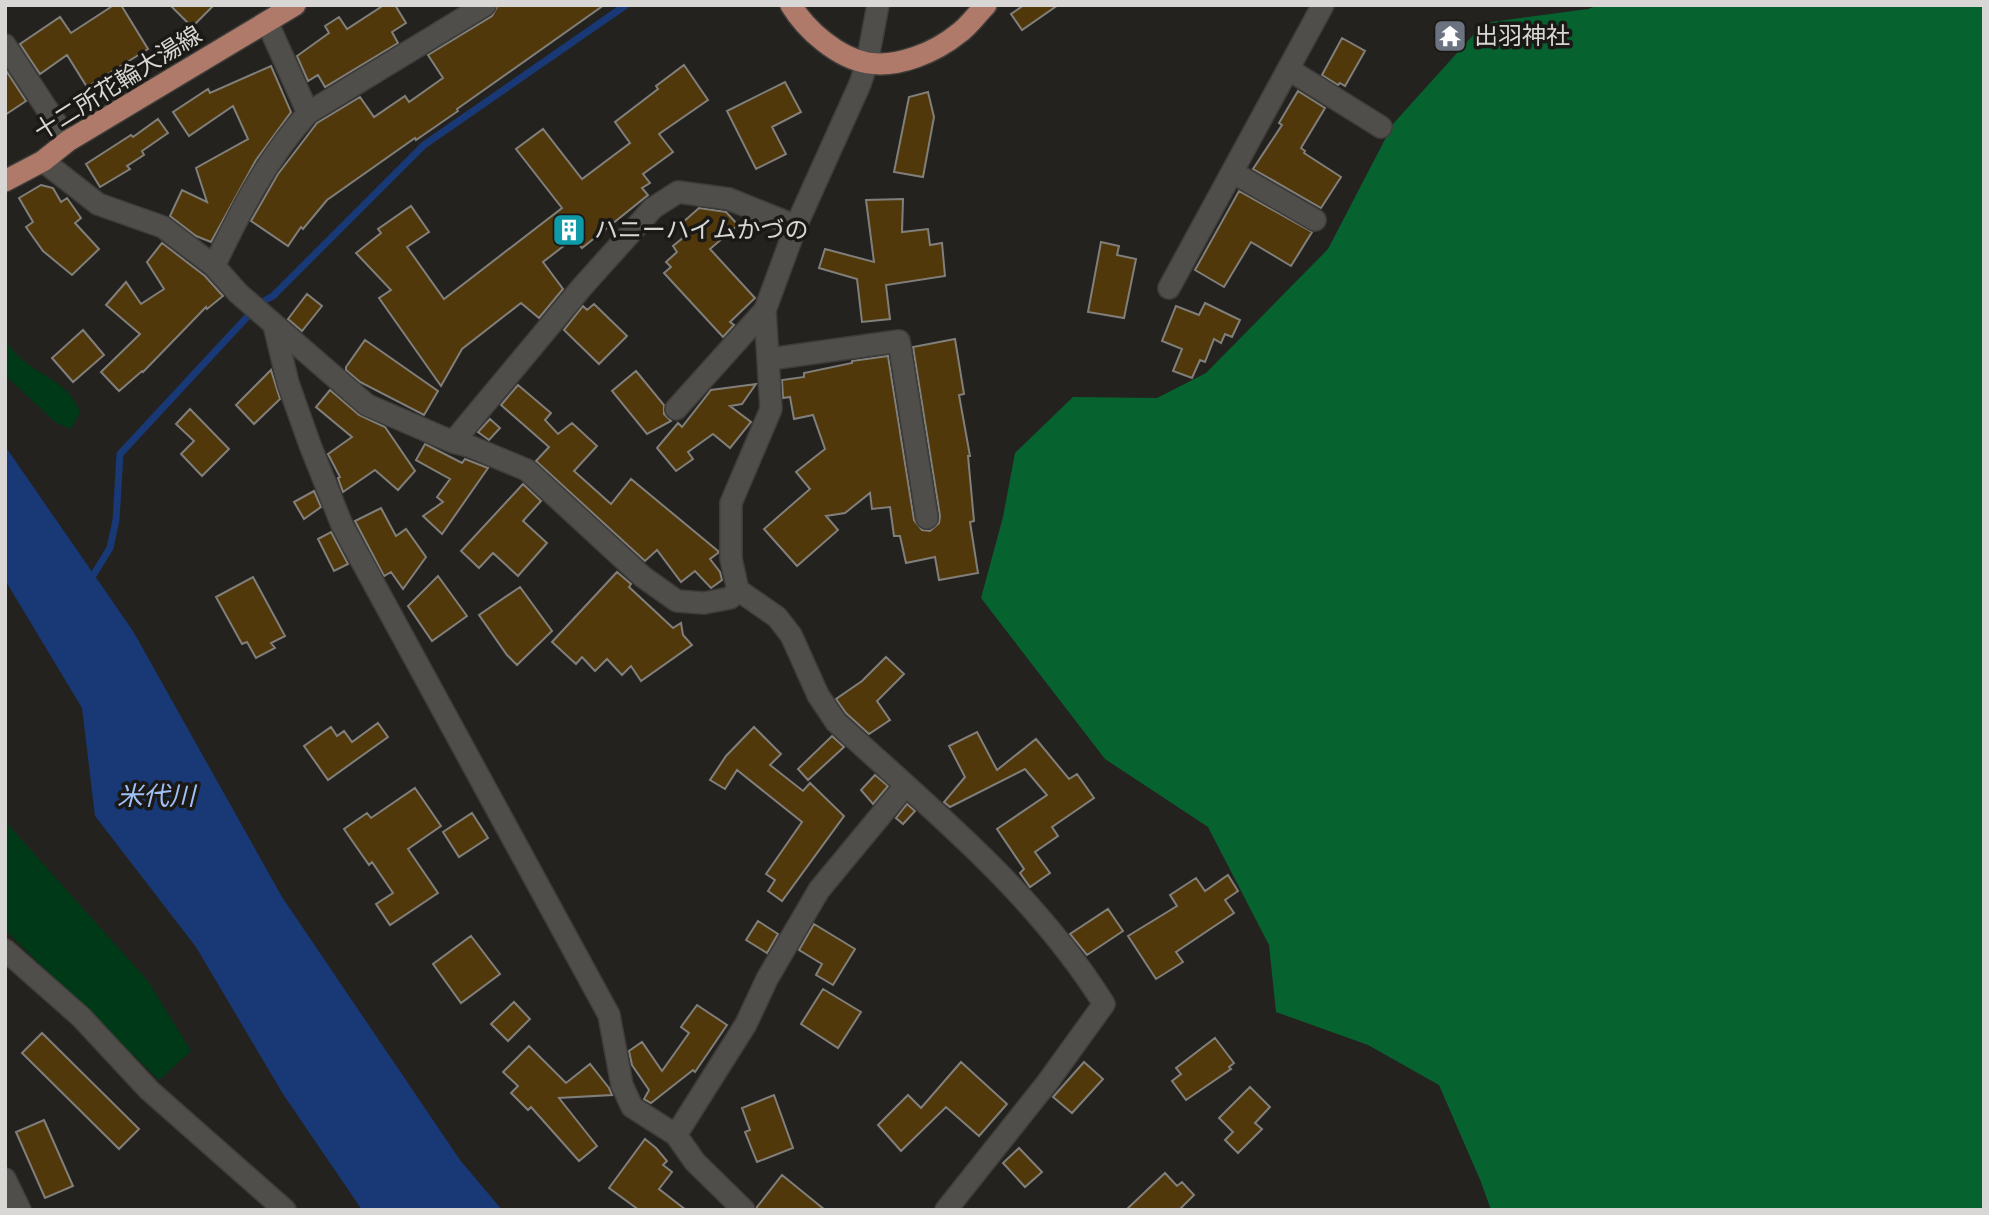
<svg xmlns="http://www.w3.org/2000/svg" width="1989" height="1215" viewBox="0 0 1989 1215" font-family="'Roboto Condensed','Noto Sans JP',sans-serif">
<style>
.green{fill:#003917}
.forest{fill:#06632f}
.water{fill:#193876}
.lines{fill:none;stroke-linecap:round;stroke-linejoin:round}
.stream{stroke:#193876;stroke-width:7}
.building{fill:#50380a;stroke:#817f7b;stroke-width:2}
.minor-casing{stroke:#3e3d3a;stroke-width:24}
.major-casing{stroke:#3e3d3a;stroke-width:24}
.minor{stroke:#504e4a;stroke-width:21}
.major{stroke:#af7a69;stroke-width:21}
.labels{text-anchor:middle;stroke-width:7;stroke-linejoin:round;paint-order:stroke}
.poi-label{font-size:24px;fill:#d8d7d5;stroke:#1b1916;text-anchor:start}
.street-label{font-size:24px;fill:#d8d7d5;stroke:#1b1916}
.water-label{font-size:26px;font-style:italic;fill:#a1bff7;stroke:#1b1916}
</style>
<rect width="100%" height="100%" fill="#24221f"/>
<path class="green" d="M5,341C11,347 17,356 24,361C44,378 71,384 80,413L71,429L55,422L5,375Z
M5,821L148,981L191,1051L159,1080L5,930Z"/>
<path class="forest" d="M1599,5H1984V1210H1491L1481,1182L1439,1085L1368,1045L1276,1012L1269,945L1208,827L1105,759L981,598L1003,517L1015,453L1073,397L1157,398L1206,373L1328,249L1393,124L1484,23L1588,9Z"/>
<path class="water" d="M5,446L133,631L282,897L460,1160L502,1210H362L283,1094L196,947L95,816L82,708L5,580Z"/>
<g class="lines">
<path class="stream" d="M89,582L110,548L116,520L120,454L260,303L273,296L424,145L626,5"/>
</g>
<path class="building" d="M114,5H121L148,49L87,87L67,55L40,74L20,44L60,17L71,33Z
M170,5H214L192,27Z
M384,5H395L406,23L392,32L398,43L325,87L318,75L308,81L297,56L329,33L325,26L339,17L347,29Z
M498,5H604L457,109L458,111L416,140L415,138L327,200L303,229L301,227L288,246L251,221L278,174L317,123L360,97L374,117L405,96L409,102L443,78L428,55L492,16Z
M1024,5H1058L1022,30L1011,14Z
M1342,38L1365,51L1345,86L1340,83L1338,85L1322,75Z
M684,65L708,100L659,134L673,152L643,174L650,183L642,188L648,195L582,248L574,238L543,262L563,289L539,318L521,303L462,349L441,386L379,298L391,290L356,253L381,233L378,229L411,206L429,232L407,247L444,299L562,208L516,149L543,129L582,179L630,143L615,122L658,89L656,86Z
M271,66L291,112L256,160L211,242L196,236L170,216L182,190L207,202L196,168L248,139L233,106L189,136L173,112L208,89L210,93Z
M5,69L26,101L5,115Z
M785,82L801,112L772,127L786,154L756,169L727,111Z
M1298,91L1325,108L1301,148L1305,151L1304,153L1341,177L1321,208L1253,169L1282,125L1279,123Z
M928,92L934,117L923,177L894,172L909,97Z
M158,119L168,133L142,151L144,155L127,166L130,169L100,187L86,164L131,135L133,137Z
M41,185L53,188L61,202L67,198L81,218L75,223L99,249L72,275L43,251L26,227L33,222L19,198Z
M1239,191L1312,232L1291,266L1251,242L1224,287L1195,270Z
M903,199L902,232L928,229L930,245L942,243L945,276L886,285L890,319L862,322L857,279L819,268L825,249L874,262L866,200Z
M699,208L726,212L738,225L710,249L755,298L730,322L734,325L723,337L664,273L671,267L666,262L677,252L673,246L690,232L682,223Z
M1101,242L1119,246L1117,255L1136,259L1124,318L1088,312Z
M162,243L205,276L223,296L207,309L206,307L143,372L142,371L119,391L101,372L140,334L106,305L126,282L141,304L164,289L147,262Z
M307,294L322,306L302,331L288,319Z
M1205,303L1240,320L1232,337L1225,334L1221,343L1214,339L1205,362L1200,360L1192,378L1173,371L1182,349L1162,341L1176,306L1199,315Z
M594,304L627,336L599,364L564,330L583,306L587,310Z
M83,330L104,355L73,382L52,358Z
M955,339L964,394L959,395L970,456H968L974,521L970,522L978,573L939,580L935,557L906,563L900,536H894L890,507L872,509L870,493L845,513L826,516L838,530L797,566L764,529L810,489L796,472L825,449L813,415L794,419L790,397L783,398L782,380L804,377V373L852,363V361L888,356L914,520L922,530L930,531L939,523L940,516L913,347Z
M365,340L438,391L424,415L360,382L346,370V367Z
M271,370L280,399L254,424L236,405Z
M636,371L664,405V414L671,421L647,434L612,391Z
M756,384L742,404L730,406L751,422L730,448L713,434L688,452L693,459L676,471L657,448L678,423L682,427L711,390Z
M518,385L551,413L545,420L558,434L572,423L597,446L574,471L611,504L631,479L718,551V553L710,559L720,572L722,580L711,588L695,571L681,582L657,550L645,561L536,461L549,447L501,405Z
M330,390L359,415L385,427L415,471L398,490L375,470L343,492L338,478L340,477L328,454L352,437L316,407Z
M190,409L229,449L202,476L181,454L194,441L176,424Z
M490,419L500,428L489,440L478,432Z
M425,444L462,463L465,459L488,468L442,534L423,516L443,502L437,497L450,479L416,460Z
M523,484L541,501L523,521L547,543L518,576L493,553L479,568L461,551Z
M314,491L321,507L304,519L294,502Z
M381,508L396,536L406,529L426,557L403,589L391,572L384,576L355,521Z
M331,532L348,564L334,571L318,539Z
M617,572L631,584L629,587L673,628L681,623L683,635L692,645L641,681L631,666L622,675L607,659L595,671L582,657L576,664L552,642Z
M438,576L467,616L432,641L408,606Z
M253,577L285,636L271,643L275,648L256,658L247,642L242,644L216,597Z
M520,587L552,631L517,665L507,655L479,615Z
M886,657L904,674L877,701L890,720L869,734L846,713L836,699L862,681Z
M378,723L388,737L328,780L304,746L331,727L337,736L344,731L352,742Z
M754,727L781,754L770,765L803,791L810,783L844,816L782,901L768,891L775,880L766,874L802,822L737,770L725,789L710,780L726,756Z
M977,732L997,770L1036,739L1069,779L1077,774L1094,798L1052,827L1058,836L1035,852L1050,873L1030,887L1020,873L1024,869L997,829L1047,795L1025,769L950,807L944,802L965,777L949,746Z
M832,736L844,747L808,780L798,769Z
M875,775L888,786L873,804L861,790Z
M415,788L441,826L408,849L438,893L390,925L376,904L393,893L372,862L369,865L344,829L367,813L371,818Z
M907,804L915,811L903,824L896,818Z
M472,813L488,838L459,857L443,832Z
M1228,875L1238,891L1225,900L1234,913L1176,952L1183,962L1156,979L1128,936L1177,906L1170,895L1196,878L1205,891Z
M1108,909L1123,931L1087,955L1070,934Z
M758,921L778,934L767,953L746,940Z
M814,924L855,949L833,985L816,975L822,964L799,950Z
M471,936L500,974L461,1003L433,964Z
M823,989L861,1012L838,1048L801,1024Z
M514,1002L530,1019L508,1041L491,1024Z
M697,1005L727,1025L695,1072L693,1070L651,1103L644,1099L649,1090L632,1065L629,1051L642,1042L662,1071L689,1033L681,1027Z
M42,1033L139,1129L119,1149L22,1053Z
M1215,1038L1234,1063L1229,1067L1231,1069L1186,1100L1172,1081L1181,1074L1176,1068Z
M529,1046L566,1083L590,1064L609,1088L612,1095L559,1098L597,1146L579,1161L531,1107L528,1110L511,1093L518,1086L503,1072Z
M961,1062L1007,1104L979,1136L946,1107L901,1151L878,1125L908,1095L921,1108Z
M1084,1062L1103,1079L1072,1113L1053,1097Z
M1250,1087L1270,1107L1255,1123L1262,1129L1238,1153L1225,1140L1233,1132L1219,1118Z
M774,1095L793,1148L757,1162L745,1132L750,1130L742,1108Z
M44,1120L73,1186L45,1198L16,1132Z
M645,1139L656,1148L667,1161L663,1165L672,1172L659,1189L686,1210H639L609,1188Z
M1019,1148L1042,1172L1025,1187L1003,1163Z
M1165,1173L1177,1186L1182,1182L1194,1195L1179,1210H1126Z
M782,1175L825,1210H757V1207Z"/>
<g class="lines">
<defs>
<path id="minor" d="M878,5L867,63L860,84L796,226L765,310L771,409L731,503V559L738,590L777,617L791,635L818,695L836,722C931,809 1035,893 1104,1004L1047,1083L946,1210
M267,22L308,113L485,5
M5,45L68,141
M1288,69L1381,127
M43,161L98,204L163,227L214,266L238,293L367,405L453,442L469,446L527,470L643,577L677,601L704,603L730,598L738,590
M1232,172L1315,220
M214,266C240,212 267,158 308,113
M1169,288L1323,5
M274,325L288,383L310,445L342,525L609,1015L622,1085L632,1107L676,1135L695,1162L744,1210
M770,359L899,341L927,518
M676,409L765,310
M453,442L582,287L653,208L678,192L729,199L796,226
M5,950L81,1017L149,1090L285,1210
M676,1135L746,1024L767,979L819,890L905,786
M5,1179L20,1210"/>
<path id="major" d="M791,5C806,30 838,58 868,63C898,68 936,52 959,33C969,26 977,14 986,5
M5,181L43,161L68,141L295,5"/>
</defs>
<use href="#minor" class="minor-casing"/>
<use href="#major" class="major-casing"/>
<use href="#minor" class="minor"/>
<use href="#major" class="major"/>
</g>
<defs>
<symbol id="temple-square" viewBox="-11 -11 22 22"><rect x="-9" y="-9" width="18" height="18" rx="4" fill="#6b7280" stroke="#1b1916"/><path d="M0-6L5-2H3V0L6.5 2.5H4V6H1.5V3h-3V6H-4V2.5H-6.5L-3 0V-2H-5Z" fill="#fff"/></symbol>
<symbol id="building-square" viewBox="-11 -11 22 22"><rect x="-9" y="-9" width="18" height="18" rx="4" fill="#0f9aa8" stroke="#1b1916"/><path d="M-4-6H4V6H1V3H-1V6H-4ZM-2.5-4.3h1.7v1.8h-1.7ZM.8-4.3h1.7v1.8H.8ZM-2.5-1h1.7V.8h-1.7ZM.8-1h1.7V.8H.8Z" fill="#fff"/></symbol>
</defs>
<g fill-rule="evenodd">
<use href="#temple-square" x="1431" y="17" width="38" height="38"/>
<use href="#building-square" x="550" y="211" width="38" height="38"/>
</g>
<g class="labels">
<g class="poi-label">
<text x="1474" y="44">出羽神社</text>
<text x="594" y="238">ハニーハイムかづの</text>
</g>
<g class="street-label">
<text transform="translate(118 83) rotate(-32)" y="8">十二所花輪大湯線</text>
</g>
<g class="water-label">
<text x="156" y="805">米代川</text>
</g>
</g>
<rect width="1989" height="1215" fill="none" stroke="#d8d7d5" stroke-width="14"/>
</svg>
